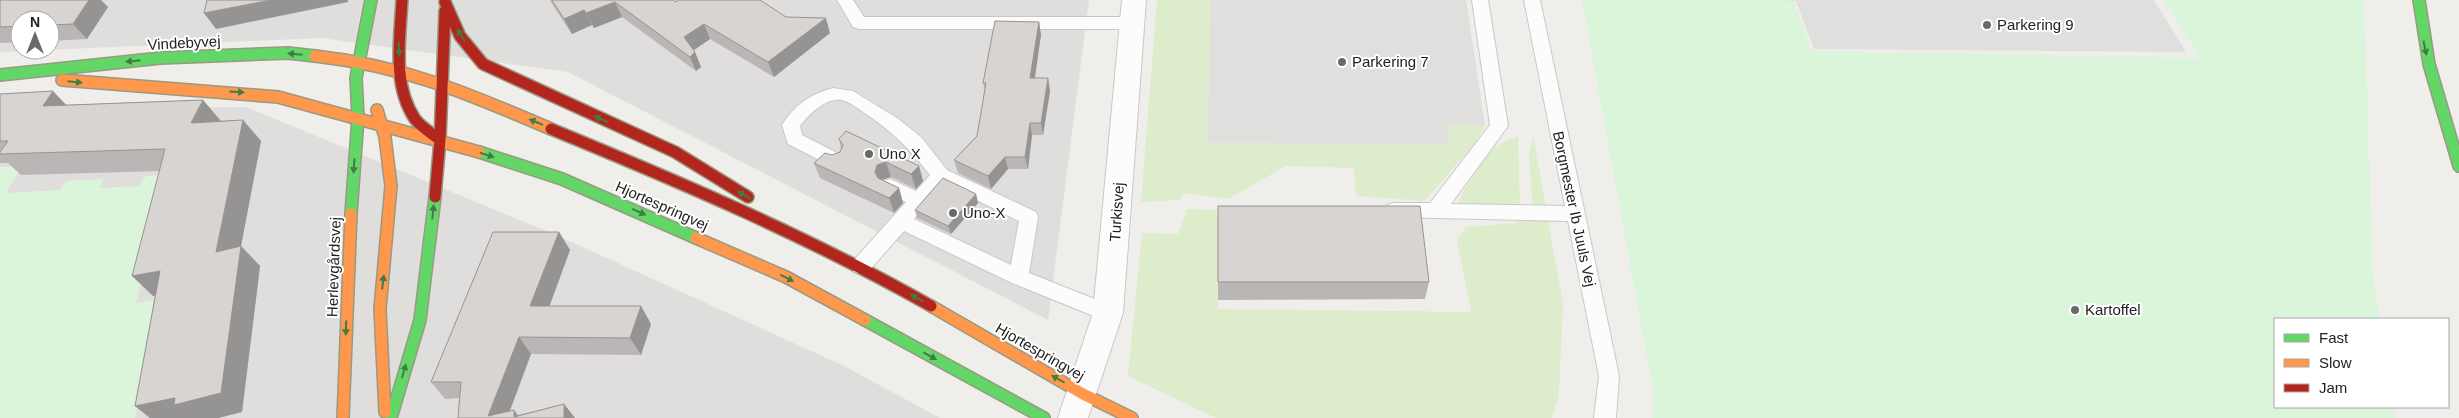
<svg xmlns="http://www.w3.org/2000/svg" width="2459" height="418" viewBox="0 0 2459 418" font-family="Arial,sans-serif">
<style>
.residential{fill:#dfdedc;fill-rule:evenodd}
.grass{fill:#ddeccb}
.park{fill:#daf5da}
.parking{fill:#e0dfde}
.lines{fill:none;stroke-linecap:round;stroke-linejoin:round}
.lane-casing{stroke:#c9c8c7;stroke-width:2}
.street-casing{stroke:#c9c8c7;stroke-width:2}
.fast-casing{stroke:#999a82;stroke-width:14}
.slow-casing{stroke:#999a82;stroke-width:14}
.jam-casing{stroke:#999a82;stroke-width:14}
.lane{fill:#fdfcfc;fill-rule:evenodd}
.street{fill:#fdfcfc;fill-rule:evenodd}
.fast{stroke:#63d668;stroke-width:11}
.slow{stroke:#ff974d;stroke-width:11}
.jam{stroke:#b3261e;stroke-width:11}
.wall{fill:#b9b6b5}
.shaded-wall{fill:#969493}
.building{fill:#d7d4d2;stroke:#969493}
.oneway{fill:#427c45}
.poi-dot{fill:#6a6968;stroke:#fff;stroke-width:2}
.labels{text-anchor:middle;stroke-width:4;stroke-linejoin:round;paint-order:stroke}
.poi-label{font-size:15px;fill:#222;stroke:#fff;text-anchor:start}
.street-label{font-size:15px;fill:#222;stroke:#fff}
</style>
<rect width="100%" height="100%" fill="#f0eeeb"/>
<path class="residential" d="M0,0H1089L1048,320L568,72L321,38L0,52ZM20,20H50V50H20Z
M246,107L556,235L844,366L940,418H0V110Z"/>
<path class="grass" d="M1157,0H1211L1207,143L1449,145L1447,125H1485L1476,142L1425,201L1356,196L1354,168L1286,166L1228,199L1184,193L1179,200L1141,202Z
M1533,135L1563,304L1559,394L1552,418H1216L1128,376L1142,233L1178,234L1187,209L1219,210L1218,309L1471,312L1457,240L1466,227L1516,223L1533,209L1529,156Z
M1518,136L1520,206L1457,204C1475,174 1483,147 1518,136Z"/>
<path class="park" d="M1582,0H1793L1812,51L2200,58L2164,0H2364L2373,275L2380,319H2275V407H2394L2396,418H1652L1653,390Z
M22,166L6,193L60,190L66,181L103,179L100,188L138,186L146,176L180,174L163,200L136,303L174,296L149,357L135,418H0V167Z"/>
<path class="parking" d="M1211,0H1466L1485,125H1447L1449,145L1207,143Z
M1782,0H2154L2186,52L1814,49L1796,1Z"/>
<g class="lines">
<defs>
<path id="lane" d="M837,0H853L864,17H1132L1138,19L1140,23L1138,27L1132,29H859L853,27Z
M1472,0H1488L1508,126L1451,204L1565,206L1524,0H1540L1619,376L1616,418H1594L1599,376L1568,221L1394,217L1387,215L1385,210L1387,205L1394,203H1430L1490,125Z
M833,88L853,91L897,118L921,137L947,170L1036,212L1038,217L1029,273L1115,307L1118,313L1115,319L1108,321L1101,319L1012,283L904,231L868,272L861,274L854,272L851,266L854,260L906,202L883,191L881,186L883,181L890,179L916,191L930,175C910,149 893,132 866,114C859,109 850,102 842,100C826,97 809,114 800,126L802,135L843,156L846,161L843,166L837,168L831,166L788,144L782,125C794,105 811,94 833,88ZM944,184L1019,221L1011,265L914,219Z"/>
<path id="street" d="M1122,0H1146L1123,313L1088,418H1058L1093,313Z"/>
<path id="fast" d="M2419,0L2429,64L2459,166
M0,75L161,58L288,53L315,56
M479,152L562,179L696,238
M351,214L358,117L356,78L371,0
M865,320L1044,418
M391,418L420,320L435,197"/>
<path id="slow" d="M315,56C406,66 469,94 551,129
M62,80L278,97L479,152
M377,110L385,137L391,186L380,309L385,412
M696,238L786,277L865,320
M931,306L1083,394L1132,418
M343,418L351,214"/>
<path id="jam" d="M402,0C400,39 392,85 415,119C421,127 431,133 439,139
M445,2L460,36L483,64L675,152L748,197
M551,129C680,182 809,237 931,306
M435,197L440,140L445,11"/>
</defs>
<use href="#lane" class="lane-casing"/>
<use href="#street" class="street-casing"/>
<use href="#fast" class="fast-casing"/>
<use href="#slow" class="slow-casing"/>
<use href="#jam" class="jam-casing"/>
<use href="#lane" class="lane"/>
<use href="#street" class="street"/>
<use href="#fast" class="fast"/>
<use href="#slow" class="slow"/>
<use href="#jam" class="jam"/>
</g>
<path class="wall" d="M0,0H101L108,7L87,39L50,41V20H20V42L0,43Z
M550,0H673L675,2L786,17L830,33L774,77L710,39L694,50L701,67L696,71L622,17L594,28L592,25L572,34L554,7Z
M1039,22L1041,35L1034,78H1048L1050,91L1043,135H1032L1028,169H1008L991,189L958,173L954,160L977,136L985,91L983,83Z
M0,94L66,105L203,100L220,121L243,120L261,141L241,246L260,266L242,412L218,418H150L135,406L155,295L153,296L160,171L21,175L8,163H0Z
M839,139L919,166L923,181L916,189L891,177L882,180L899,188L903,203L894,213L820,178L814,163L840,152L841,148Z
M976,194L978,203L951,234L917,218L915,210Z
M1218,206L1429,282L1425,299L1218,300Z
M559,232L570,250L549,306H641L651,324L641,355L531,354L510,411L518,415L564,404L575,418H458L459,398L445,399L431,382Z"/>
<path class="shaded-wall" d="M89,0H101L108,7L87,39L73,24Z
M271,0H348V2L216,29L204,13Z
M615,2L622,17L594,28L586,13Z
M584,10L592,25L572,34L564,19Z
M826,18L830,33L774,77L768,62Z
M1039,22L1041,35L1033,91L1030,78Z
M704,24L710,39L691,52L684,37Z
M695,52L701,67L696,71L690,57Z
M1048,78L1050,91L1043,135L1041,123Z
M53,91L73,112L43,106Z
M203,100L221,121L210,144L191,123Z
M243,120L261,141L241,246L260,266L242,412L218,418H150L135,406Z
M1030,123L1032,135L1028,169L1025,157Z
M1005,157L1008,169L991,189L988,176Z
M886,162L891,177L881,180L879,187L875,172L877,165Z
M919,166L923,181L916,189L911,174Z
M899,188L903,203L894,213L889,198Z
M976,194L978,203L951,234L948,226Z
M559,232L570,250L543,324L530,306Z
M160,271L181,291L153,296L132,276Z
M641,306L651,324L641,355L630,338Z
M519,337L531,354L507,418L488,416Z
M564,404L575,418H564Z
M514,410L520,418L514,417Z"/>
<path class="building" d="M0,0H89L73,24L50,25V20H20V26L0,27Z
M207,0H271L204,13Z
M552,0H673L675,2L678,0H760L786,17L826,18L768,62L704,24L684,37L695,52L690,57L615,2L586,13L584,10L564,19Z
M995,21L1039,22L1030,78H1048L1041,123H1030L1025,157H1005L988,176L954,160L977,136L986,83H983Z
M53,91L43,106L203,100L191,123L243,120L216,252L241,246L221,393L174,405L175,398L135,406L160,271L132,276L165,149L0,154V152L8,141H0V94Z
M846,131L919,166L911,174L886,162L877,165L875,172L878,178L899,188L889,198L814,163L825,153L832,155L840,152L843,145L839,139Z
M943,178L976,194L948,226L915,210Z
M1218,206H1420L1429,282H1218Z
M493,232H559L530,306H641L630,338L519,337L488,416L514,410V417L564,404V418H458L461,382H431Z"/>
<defs><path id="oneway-solid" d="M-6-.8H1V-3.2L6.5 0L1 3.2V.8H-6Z" transform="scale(1.25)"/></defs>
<g class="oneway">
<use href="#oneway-solid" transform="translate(461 35) rotate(-121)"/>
<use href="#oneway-solid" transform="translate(2425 48) rotate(78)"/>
<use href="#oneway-solid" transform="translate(399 49) rotate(88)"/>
<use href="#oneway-solid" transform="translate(295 54) rotate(-175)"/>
<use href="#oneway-solid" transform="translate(133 61) rotate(174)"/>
<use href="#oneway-solid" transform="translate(75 82) rotate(6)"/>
<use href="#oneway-solid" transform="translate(237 92) rotate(3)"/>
<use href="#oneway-solid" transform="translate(601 119) rotate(-156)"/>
<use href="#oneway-solid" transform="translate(536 122) rotate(-158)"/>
<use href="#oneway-solid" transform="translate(487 155) rotate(18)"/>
<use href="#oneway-solid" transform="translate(354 166) rotate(94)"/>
<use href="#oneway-solid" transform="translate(744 195) rotate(-149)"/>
<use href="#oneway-solid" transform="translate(433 212) rotate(-84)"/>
<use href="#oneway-solid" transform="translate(639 212) rotate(24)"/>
<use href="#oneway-solid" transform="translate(787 278) rotate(27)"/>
<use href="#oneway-solid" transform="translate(383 282) rotate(-83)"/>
<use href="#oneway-solid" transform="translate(917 298) rotate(-150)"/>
<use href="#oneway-solid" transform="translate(346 328) rotate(92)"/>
<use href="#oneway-solid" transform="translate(930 356) rotate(29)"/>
<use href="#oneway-solid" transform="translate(404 371) rotate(-74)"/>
<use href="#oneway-solid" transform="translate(1058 379) rotate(-150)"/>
</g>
<g class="poi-dot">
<circle cx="1987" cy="25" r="5"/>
<circle cx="1342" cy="62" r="5"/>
<circle cx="869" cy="154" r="5"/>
<circle cx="953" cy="213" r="5"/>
<circle cx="2075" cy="310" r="5"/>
</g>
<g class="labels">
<g class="poi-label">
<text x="1997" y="30">Parkering 9</text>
<text x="1352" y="67">Parkering 7</text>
<text x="879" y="159">Uno X</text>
<text x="963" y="218">Uno-X</text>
<text x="2085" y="315">Kartoffel</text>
</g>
<g class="street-label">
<text transform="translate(184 43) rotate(-3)" y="5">Vindebyvej</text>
<text transform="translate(662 206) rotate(24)" y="5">Hjortespringvej</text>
<text transform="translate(1574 209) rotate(78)" y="5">Borgmester Ib Juuls Vej</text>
<text transform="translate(1117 212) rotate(-86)" y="5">Turkisvej</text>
<text transform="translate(334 267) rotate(-88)" y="5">Herlevgårdsvej</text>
<text transform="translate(1040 352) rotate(30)" y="5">Hjortespringvej</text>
</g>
</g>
<rect x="2274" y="318" width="175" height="90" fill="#ffffff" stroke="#a7a7a7"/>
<rect x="2284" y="334" width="25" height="8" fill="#63d668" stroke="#a7a7a7"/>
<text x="2319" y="343" font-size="15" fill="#222222">Fast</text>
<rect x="2284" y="359" width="25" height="8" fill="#ff974d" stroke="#a7a7a7"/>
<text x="2319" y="368" font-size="15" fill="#222222">Slow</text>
<rect x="2284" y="384" width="25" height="8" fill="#b3261e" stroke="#a7a7a7"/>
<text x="2319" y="393" font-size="15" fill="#222222">Jam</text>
<g transform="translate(35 35)"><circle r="24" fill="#ffffff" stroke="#a7a7a7"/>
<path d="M0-4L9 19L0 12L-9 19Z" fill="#6a6968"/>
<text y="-8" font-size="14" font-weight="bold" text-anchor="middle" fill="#222222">N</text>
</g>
</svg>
